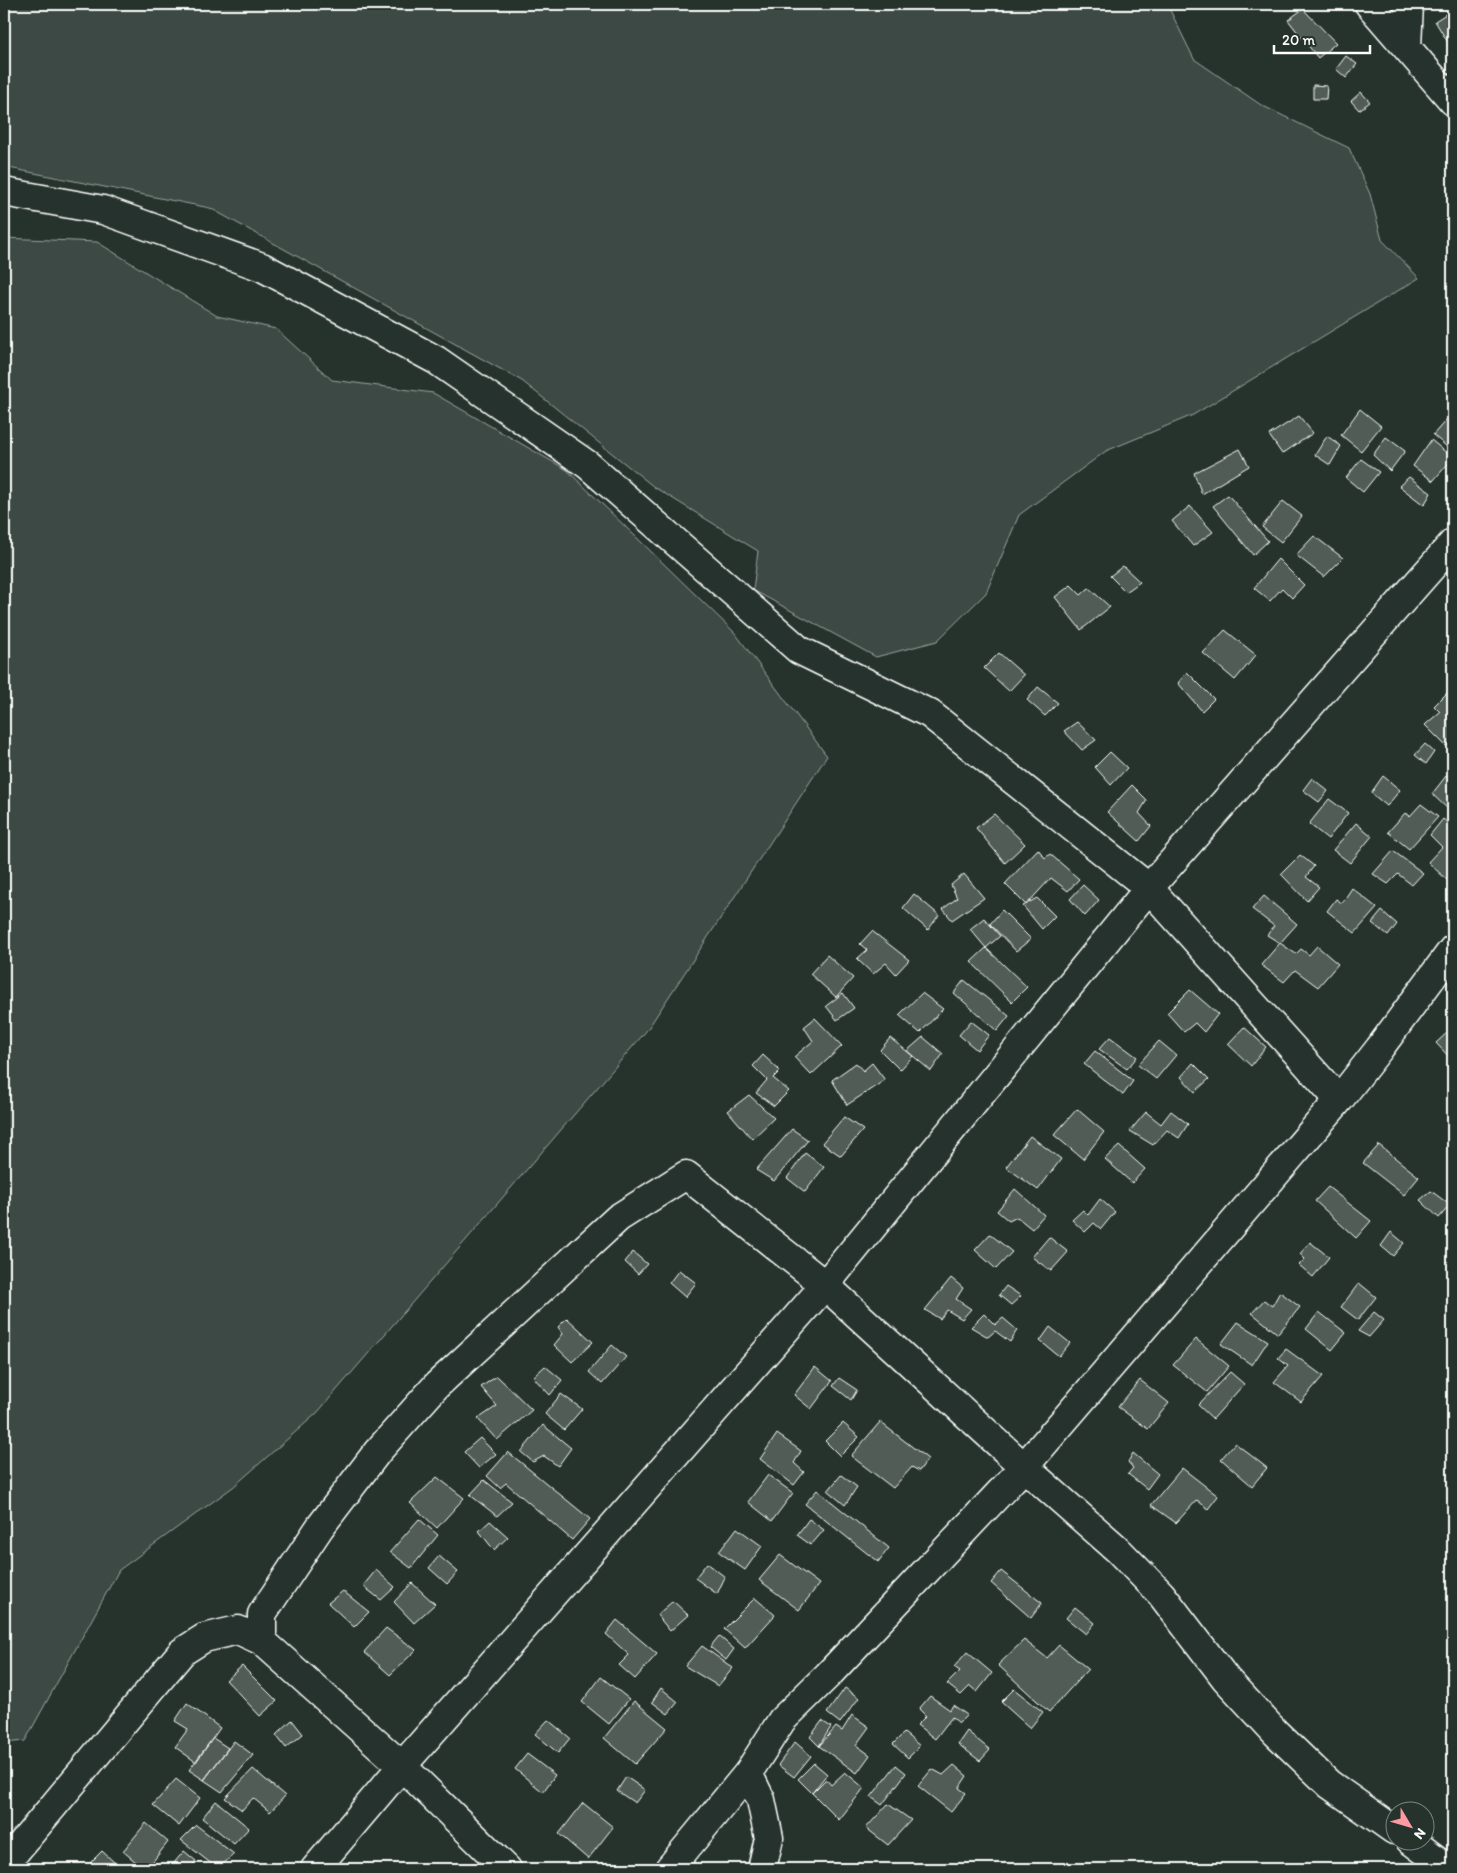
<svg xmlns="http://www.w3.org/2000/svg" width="1457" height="1873" viewBox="0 0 1457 1873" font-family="Itim,sans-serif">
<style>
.green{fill:#3e4944;stroke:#9ea4a2}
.building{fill:#515c57;stroke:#fff}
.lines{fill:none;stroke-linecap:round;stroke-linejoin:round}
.minor-casing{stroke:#fff;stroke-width:31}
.minor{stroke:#26332d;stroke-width:28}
</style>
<rect width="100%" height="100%" fill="#26332d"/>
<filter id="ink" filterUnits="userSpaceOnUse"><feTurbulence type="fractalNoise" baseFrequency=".02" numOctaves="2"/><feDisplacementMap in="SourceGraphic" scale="10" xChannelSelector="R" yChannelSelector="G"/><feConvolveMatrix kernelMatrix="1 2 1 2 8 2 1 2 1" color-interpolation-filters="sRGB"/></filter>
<g filter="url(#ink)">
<path class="green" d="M4,4H1167L1194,59L1261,105L1349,148L1370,194L1382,240L1419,278L1193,415L1106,451L1019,515L986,593L937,641L876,657L753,590L758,551L654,487L522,381L210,208L4,167Z
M4,238L97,242L217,316L276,329L332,380L433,393L567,470L735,633L827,756L647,1030L317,1413L233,1487L119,1570L25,1741L4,1743Z"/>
<path class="building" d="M1303,9L1336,43L1318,58L1288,20Z
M1449,12L1453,18V41L1449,44L1435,21Z
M1346,56L1357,64L1346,78L1336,69Z
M1313,85L1327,86L1326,99H1313Z
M1361,92L1370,102L1359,110L1351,101Z
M1360,409L1381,426L1361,451L1341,435Z
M1453,412V452L1433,435Z
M1299,416L1313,433L1282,454L1269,435Z
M1327,436L1341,446L1330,465L1315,455Z
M1386,437L1405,451L1390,471L1373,455Z
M1431,440L1453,458L1433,481L1413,466Z
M1240,449L1249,466L1202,494L1194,473Z
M1361,459L1379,472L1363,492L1346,478Z
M1409,477L1431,493L1424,505L1399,486Z
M1228,495L1268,541L1253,555L1213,506Z
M1283,501L1302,516L1281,542L1262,527Z
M1190,506L1213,532L1193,546L1172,521Z
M1314,536L1343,558L1324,577L1296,555Z
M1278,559L1304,585L1292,598L1282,588L1270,601L1254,588Z
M1123,566L1140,582L1126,592L1110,576Z
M1071,585L1081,595L1089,588L1110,607L1081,630L1055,597Z
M1225,630L1256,655L1235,680L1203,653Z
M999,653L1024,675L1009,691L984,668Z
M1187,672L1214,699L1202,711L1178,683Z
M1038,687L1058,703L1045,716L1027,700Z
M1448,692L1453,697V739L1446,746L1425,725L1440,712L1434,706Z
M1077,722L1096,740L1082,750L1064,731Z
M1425,744L1434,752L1426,764L1415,755Z
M1110,752L1127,768L1111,785L1095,767Z
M1383,776L1400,790L1387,806L1371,793Z
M1446,776L1453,782V806L1449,810L1432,794Z
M1312,778L1328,791L1319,802L1303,790Z
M1132,785L1147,800L1139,813L1151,826L1139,841L1107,812Z
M1329,799L1348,813L1328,839L1309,824Z
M1421,804L1438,817L1409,849L1388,832L1405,813L1410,816Z
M994,814L1025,844L1005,863L976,828Z
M1443,819L1453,827V876L1448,881L1428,862L1442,847L1430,835Z
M1356,823L1372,836L1350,863L1333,850Z
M1038,849L1045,858L1050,854L1079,879L1068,891L1051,878L1026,905L1005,884Z
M1393,851L1423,873L1412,885L1398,874L1388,884L1373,874Z
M1300,855L1314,866L1306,877L1319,887L1307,901L1281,874Z
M964,874L984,898L952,920L943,909L957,898L951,885Z
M1083,885L1099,900L1085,916L1070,899Z
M1352,888L1377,908L1355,933L1327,911L1336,899L1342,903Z
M914,894L939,915L928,930L903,908Z
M1264,896L1297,924L1280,943L1267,935L1274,926L1252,909Z
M1037,898L1055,916L1042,929L1023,906Z
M1002,910L1031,939L1016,951L990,924Z
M1382,911L1397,924L1388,936L1372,923Z
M984,918L1000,936L986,948L970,929Z
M872,931L909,960L896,974L886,963L873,974L857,959L867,950L860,944Z
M1280,943L1296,954L1301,949L1309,955L1317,946L1338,964L1318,987L1295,970L1284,982L1261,965Z
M986,948L1027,987L1012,1002L971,962Z
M827,955L853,978L836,997L810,974Z
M964,980L1009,1016L997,1031L954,993Z
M1190,990L1218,1014L1204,1032L1195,1023L1184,1032L1167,1013Z
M843,993L854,1008L837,1020L826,1006Z
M922,993L943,1009L920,1033L899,1015Z
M815,1018L842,1046L811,1075L794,1057L813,1041L804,1027Z
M971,1021L989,1035L977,1050L959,1035Z
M1244,1027L1266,1047L1251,1066L1228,1044Z
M1448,1032L1453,1037V1061L1436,1043Z
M923,1037L943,1054L931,1071L907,1051Z
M1110,1037L1137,1057L1127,1069L1099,1049Z
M890,1038L913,1056L900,1070L880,1050Z
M1159,1041L1176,1055L1156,1079L1138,1065Z
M1095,1051L1133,1081L1123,1095L1084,1064Z
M763,1055L780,1071L773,1078L789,1091L774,1106L756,1093L767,1080L753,1066Z
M856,1063L863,1071L872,1063L885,1080L847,1105L832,1080Z
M1193,1063L1209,1079L1195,1092L1181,1077Z
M749,1095L774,1118L752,1139L728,1111Z
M1077,1109L1104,1132L1083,1159L1054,1135Z
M1171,1111L1188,1124L1179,1138L1167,1130L1153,1145L1130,1131L1146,1112L1161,1124Z
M844,1117L863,1130L841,1156L822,1143Z
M792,1129L808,1140L774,1181L756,1170Z
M1030,1136L1061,1159L1038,1190L1006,1167Z
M1379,1145L1419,1177L1404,1195L1363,1163Z
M1119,1146L1145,1169L1132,1183L1105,1159Z
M805,1153L824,1167L805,1192L787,1178Z
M1328,1187L1371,1221L1356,1238L1315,1201Z
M1015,1189L1044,1215L1032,1229L1017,1217L1009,1221L997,1211Z
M1431,1191L1450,1205L1439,1218L1420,1200Z
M1100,1199L1115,1212L1101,1229L1094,1223L1085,1232L1072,1220L1083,1210L1088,1215Z
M1391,1232L1404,1243L1393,1256L1381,1246Z
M990,1234L1012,1252L996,1269L975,1250Z
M1049,1237L1068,1252L1051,1271L1032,1257Z
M1310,1242L1329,1257L1313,1277L1299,1265L1305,1259L1300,1254Z
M633,1252L647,1264L638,1274L625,1262Z
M679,1270L696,1283L685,1297L669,1283Z
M951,1278L963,1288L956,1299L971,1309L962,1319L947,1310L940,1319L925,1310Z
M1359,1283L1376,1297L1358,1320L1341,1307Z
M1006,1286L1021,1296L1011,1305L999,1295Z
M1280,1292L1300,1307L1278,1334L1252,1313L1264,1300L1272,1306Z
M1319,1312L1346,1333L1332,1350L1306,1329Z
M1374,1312L1384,1320L1369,1337L1358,1331Z
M984,1314L995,1325L1003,1318L1017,1330L1010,1342L995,1331L988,1337L971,1327Z
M567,1318L593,1342L572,1362L554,1345L563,1334L558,1327Z
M1238,1322L1268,1341L1252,1365L1221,1344Z
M1050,1327L1070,1343L1059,1356L1040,1341Z
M1196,1339L1229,1366L1207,1392L1173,1365Z
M612,1345L626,1357L602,1384L589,1372Z
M1286,1349L1323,1376L1301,1402L1274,1382L1288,1366L1278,1358Z
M545,1366L562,1380L550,1395L533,1377Z
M815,1367L832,1381L811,1409L794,1395Z
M1230,1372L1244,1384L1213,1419L1198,1405Z
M497,1376L532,1410L497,1440L478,1419L497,1406L481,1387Z
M839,1378L857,1390L851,1400L833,1386Z
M1140,1380L1169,1403L1148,1429L1118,1407Z
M561,1394L582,1409L564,1430L545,1414Z
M880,1422L928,1459L919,1471L912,1467L893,1488L851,1456Z
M843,1423L859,1437L840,1456L825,1441Z
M543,1425L571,1448L558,1466L544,1456L533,1462L521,1452Z
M777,1434L801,1451L794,1463L804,1472L794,1485L760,1459Z
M480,1438L496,1454L479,1468L464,1452Z
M1235,1443L1267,1468L1252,1486L1221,1459Z
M508,1452L590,1519L572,1540L506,1483L500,1488L487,1476Z
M1133,1453L1158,1474L1147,1489L1128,1474L1133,1468L1128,1462Z
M1182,1468L1218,1496L1208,1509L1197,1500L1176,1523L1151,1505Z
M768,1475L793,1493L772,1521L748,1502Z
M841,1475L857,1487L845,1505L828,1491Z
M437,1477L464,1498L437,1528L410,1503Z
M484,1480L512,1502L497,1516L470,1495Z
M817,1490L889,1548L878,1562L805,1504Z
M419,1519L438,1535L411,1568L390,1552Z
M809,1519L824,1530L811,1545L797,1535Z
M490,1521L508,1537L494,1550L479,1531Z
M737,1528L762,1546L745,1570L719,1552Z
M780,1555L819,1584L799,1610L759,1580Z
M439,1556L458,1572L447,1584L429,1568Z
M707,1563L725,1577L717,1594L695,1578Z
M376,1570L395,1587L381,1600L363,1586Z
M1001,1571L1042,1603L1031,1618L991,1583Z
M412,1583L435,1604L414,1623L394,1602Z
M343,1591L369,1612L354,1627L328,1603Z
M755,1598L775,1615L745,1648L724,1629Z
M673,1601L688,1615L670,1631L657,1615Z
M1075,1607L1095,1623L1086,1634L1066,1618Z
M617,1620L657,1654L635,1679L619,1665L629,1655L606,1634Z
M386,1628L416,1650L390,1675L364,1652Z
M719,1636L734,1649L726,1660L710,1647Z
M1024,1640L1047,1658L1059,1645L1088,1669L1049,1712L998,1665Z
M702,1646L733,1668L718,1686L685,1666Z
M967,1652L992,1673L977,1692L970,1686L961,1695L947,1684L960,1671L954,1667Z
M242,1666L277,1701L260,1716L226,1680Z
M601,1677L629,1699L609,1724L582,1702Z
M661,1688L678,1702L668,1714L652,1702Z
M845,1688L859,1698L840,1723L827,1713Z
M1014,1689L1043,1712L1030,1728L1001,1702Z
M930,1696L950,1710L953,1705L967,1715L959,1723L952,1717L935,1739L917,1725L926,1716L919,1709Z
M634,1701L667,1728L635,1764L604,1738Z
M187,1703L220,1728L196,1762L175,1747L188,1729L175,1721Z
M852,1715L869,1727L856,1745L870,1755L857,1773L819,1746L836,1727L842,1731Z
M292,1720L303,1734L286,1748L276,1735Z
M548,1720L570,1738L558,1753L535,1734Z
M822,1721L831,1727L819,1746L810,1737Z
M967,1731L990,1750L980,1761L958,1744Z
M904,1733L920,1746L908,1758L893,1744Z
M213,1738L228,1748L204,1780L189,1770Z
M234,1741L253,1755L222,1792L204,1780Z
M795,1742L811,1756L794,1777L778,1765Z
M527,1754L555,1775L543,1792L515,1769Z
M814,1763L827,1774L812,1793L798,1779Z
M896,1765L906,1773L882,1805L871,1797Z
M954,1765L967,1776L959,1788L966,1793L951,1812L918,1786L932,1769L943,1775Z
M253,1769L285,1796L270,1812L253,1798L242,1810L225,1798Z
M845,1772L864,1788L839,1820L812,1793L826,1779L831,1785Z
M626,1777L645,1790L635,1803L617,1791Z
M176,1779L200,1798L179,1826L153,1805Z
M216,1801L249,1828L234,1844L202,1818Z
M583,1803L613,1827L588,1859L559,1834Z
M888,1804L911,1820L888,1845L866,1828Z
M146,1823L168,1842L147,1869H144L123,1851Z
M196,1825L234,1854L218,1869L181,1840Z
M102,1851L115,1863L109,1869H91L87,1866Z
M184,1851L196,1861L190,1869H182L174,1863Z"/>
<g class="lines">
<defs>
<path id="minor" d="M1369,4L1453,101
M1407,47L1409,4
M4,192L103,210L262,267L436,360L588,465L799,650L930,714L1149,888L1339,1100
M262,1641V1614L320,1527L378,1451L436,1386L618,1218L686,1175L825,1285L1024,1467L1116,1548L1161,1594L1226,1679L1276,1733L1329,1784L1394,1830
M748,1773L761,1800L769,1838L762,1869
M1410,1840L1449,1869
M4,1865L182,1652L204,1638L238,1630L262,1641L402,1766L507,1869
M315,1869L402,1766L825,1285L1149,888L1453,543
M669,1869L748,1773L782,1720L828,1675L1024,1467L1339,1100L1379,1049L1453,949"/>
</defs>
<use href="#minor" class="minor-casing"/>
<use href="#minor" class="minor"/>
</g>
</g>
<rect width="1457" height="1873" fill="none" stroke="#26332d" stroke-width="20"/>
<rect x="10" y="10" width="1437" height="1853" fill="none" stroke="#fff" stroke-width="2" filter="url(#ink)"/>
<g transform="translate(1410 1826) rotate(128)"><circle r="24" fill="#26332d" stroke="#7d8581"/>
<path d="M0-4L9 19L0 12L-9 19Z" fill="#ff9aa2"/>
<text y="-8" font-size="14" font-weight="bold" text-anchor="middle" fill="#ffffff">N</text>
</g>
<path d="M1274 45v8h96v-8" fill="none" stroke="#ffffff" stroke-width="2.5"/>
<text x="1282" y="45" font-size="15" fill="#ffffff" stroke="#26332d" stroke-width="4" paint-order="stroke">20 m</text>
</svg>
